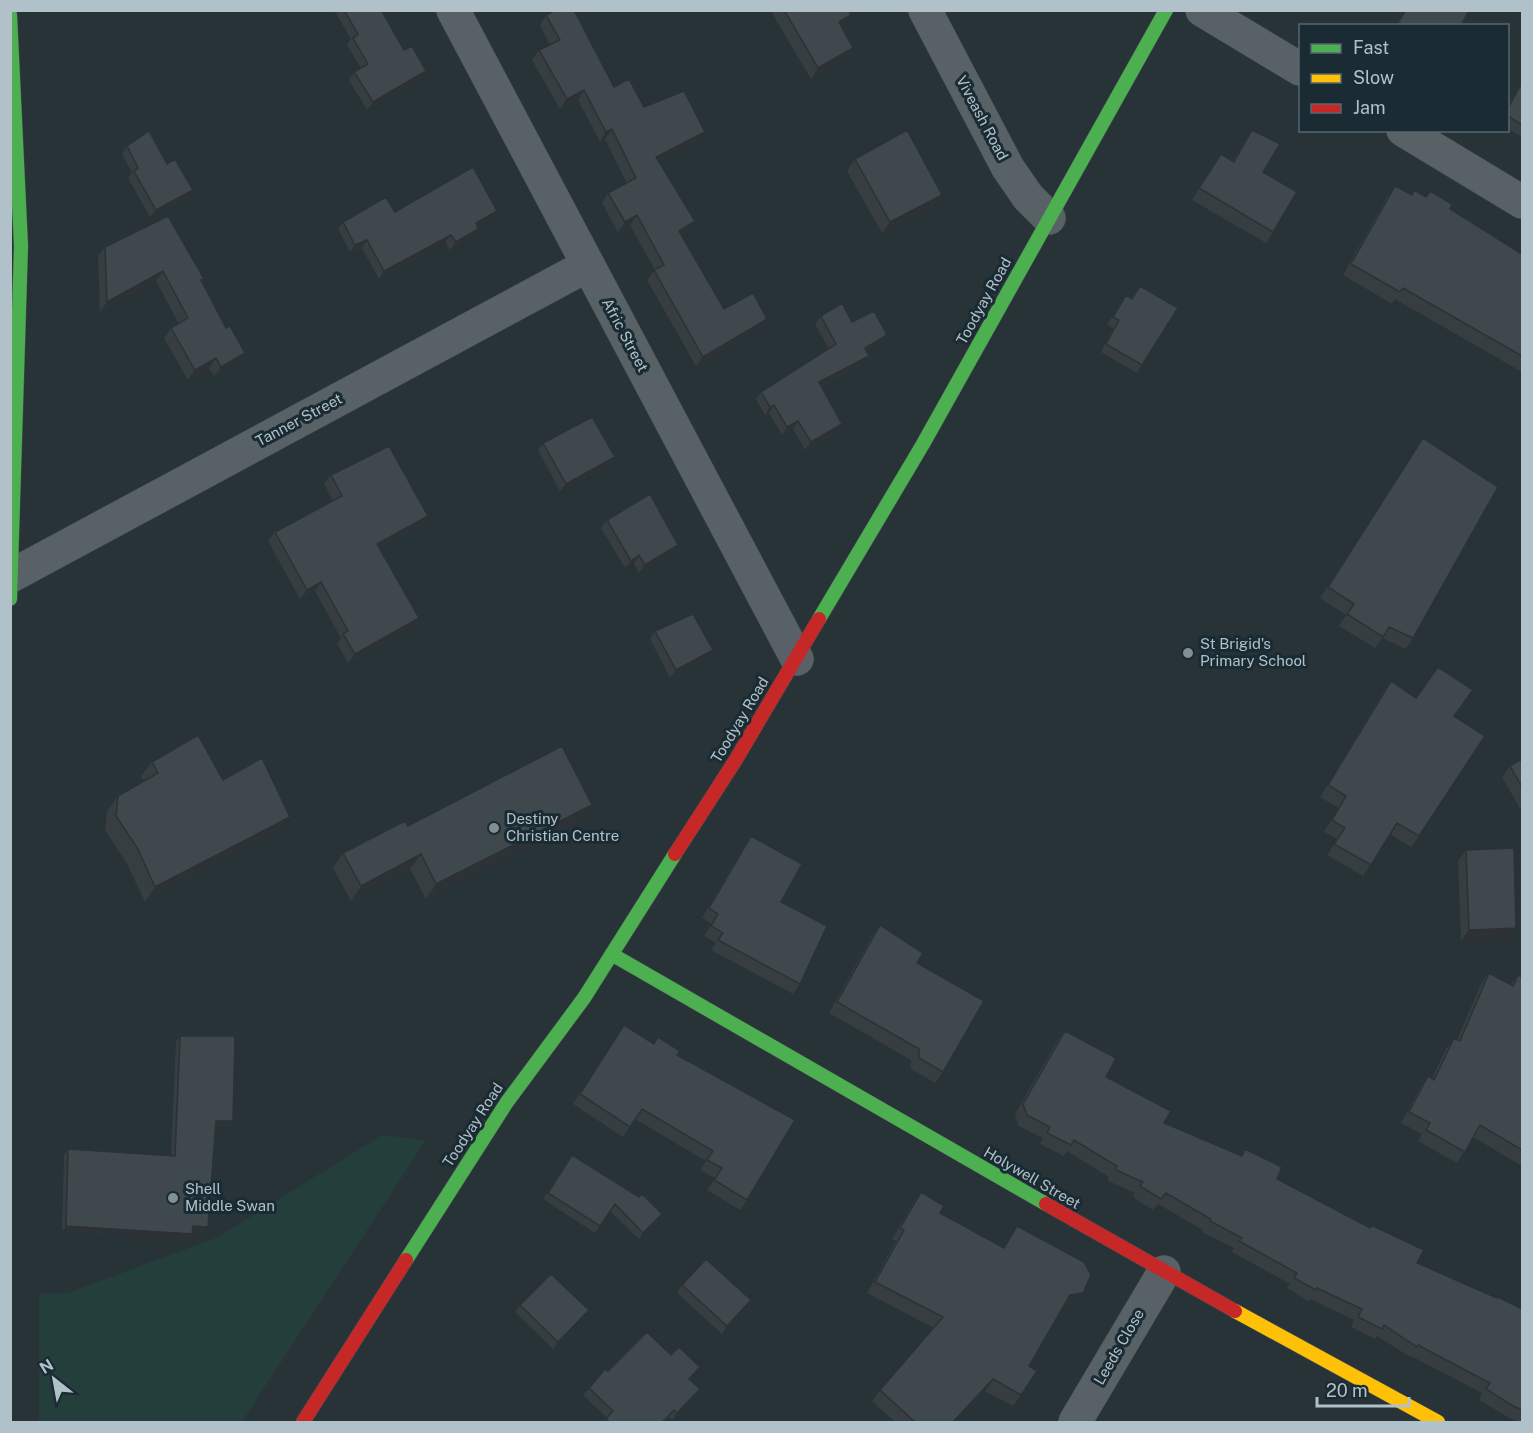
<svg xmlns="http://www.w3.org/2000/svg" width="1533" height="1433" viewBox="0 0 1533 1433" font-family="'Public Sans',sans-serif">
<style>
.green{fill:#243e3b}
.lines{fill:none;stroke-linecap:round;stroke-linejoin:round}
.street-casing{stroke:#464e53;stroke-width:34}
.fast-casing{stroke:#464e53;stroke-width:15}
.slow-casing{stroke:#464e53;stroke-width:15}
.jam-casing{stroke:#464e53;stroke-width:15}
.street{stroke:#586166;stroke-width:33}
.fast{stroke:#4caf50;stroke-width:14}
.slow{stroke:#ffc107;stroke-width:14}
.jam{stroke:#c62828;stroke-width:14}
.wall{fill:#363e41}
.shaded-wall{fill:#2c3235}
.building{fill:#3f484c;stroke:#2c3235;stroke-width:1.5}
.poi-dot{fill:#818f97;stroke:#1b2b34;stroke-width:2}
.labels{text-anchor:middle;stroke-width:6;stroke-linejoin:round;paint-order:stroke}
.street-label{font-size:15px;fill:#b1c1ca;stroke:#1b2b34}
.poi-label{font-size:15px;fill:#b1c1ca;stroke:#1b2b34;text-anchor:start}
</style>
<rect width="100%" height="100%" fill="#283338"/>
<path class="green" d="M382,1135L426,1140L242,1422H39V1294L68,1293L218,1237Z"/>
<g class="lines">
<defs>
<path id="street" d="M453,10L797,659
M925,10L1008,168L1028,197L1049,218
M1202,10L1300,69
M1403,130L1522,202
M11,576L588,265
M1075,1422L1164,1272"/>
<path id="fast" d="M10,15L21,246L10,599
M819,619L923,444L1166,10
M613,955L1046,1204
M406,1260L507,1102L584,998L675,854"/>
<path id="slow" d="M1235,1311L1438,1422"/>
<path id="jam" d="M675,854L735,761L819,619
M1046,1204L1235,1311
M303,1422L406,1260"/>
</defs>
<use href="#street" class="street-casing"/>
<use href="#fast" class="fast-casing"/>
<use href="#slow" class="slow-casing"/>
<use href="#jam" class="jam-casing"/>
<use href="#street" class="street"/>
<use href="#fast" class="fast"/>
<use href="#slow" class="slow"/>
<use href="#jam" class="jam"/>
</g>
<path class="wall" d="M334,10H381L404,50L426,71L421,79L367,110L349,80L354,72L361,68L347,45L351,39Z
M770,10H848L851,15L844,26L841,27L846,59L811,79Z
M546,15L614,87L698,141L659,161L695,221L688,231L681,235L724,309L760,328L696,366L647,280L655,270L630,225L618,232L602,203L608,193L627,183L605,139L600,142L578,100L560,109L532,60L539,50L550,45L540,25Z
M1522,81V137L1508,129V106Z
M1252,130L1263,172L1273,232L1266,243L1192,200L1221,154L1233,161Z
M127,146L167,164L193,190L188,198L150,217L128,178L132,173L122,154Z
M855,159L934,206L882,233L847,171Z
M1395,186L1411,195L1414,190L1426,197L1430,191L1450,209L1522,254V372L1395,299L1392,304L1343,275L1387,197Z
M497,211L492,219L477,227L473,236L450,250L445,242L379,279L362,248L350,252L338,229L343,222L395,212Z
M105,247L204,279L202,281L226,328L245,353L238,363L214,376L209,368L188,380L164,338L171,328L179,324L156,281L100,312L98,256Z
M1126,295L1142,365L1137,373L1101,352L1113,328L1107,325Z
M821,316L852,322L887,335L882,342L866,351L864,364L821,386L837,432L805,450L793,429L782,435L769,413L765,415L756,399L761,392L829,349L815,324Z
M1423,438L1413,638L1406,649L1382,638L1375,648L1339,626L1346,615L1320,598Z
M543,443L610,465L560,491L538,450Z
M331,475L428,516L421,525L379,548L419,618L412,627L348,663L337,643L341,638L315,591L300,599L268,541L275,532L333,501L324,484Z
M607,520L678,545L672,553L639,573L634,563L625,568L601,528Z
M655,631L707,658L670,678L650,639Z
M1391,681L1416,698L1454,716L1419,836L1411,847L1390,834L1363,876L1327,855L1337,839L1324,832L1339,808L1320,797L1383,692Z
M1522,759V812L1502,777L1510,766Z
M152,762L223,780L280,831L145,902L127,864L105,830L107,811L118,796L144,781L141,776Z
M592,805L582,820L426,899L410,869L351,901L333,868L343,853L408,826Z
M751,836L781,902L800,984L793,994L711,950L716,943L704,936L712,924L702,918L744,846Z
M1466,850L1508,940L1461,941L1458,861Z
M880,925L943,1072L935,1083L911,1069V1060L829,1013L872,936Z
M1489,973L1510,985L1518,975L1522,977V1166L1473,1137L1457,1163L1418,1141L1422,1134L1401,1123L1420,1088L1428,1076L1432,1078L1446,1049L1454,1038L1457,1040L1481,984Z
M624,1025L654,1044L677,1055L747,1200L740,1210L707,1190L715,1178L700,1170L706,1161L635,1119L623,1137L573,1104Z
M1065,1031L1106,1077L1164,1123L1241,1155L1245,1149L1277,1179L1417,1263L1522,1309V1422H1519L1506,1416L1479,1400L1482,1393L1411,1356L1410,1357L1377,1336L1375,1339L1351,1327L1354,1320L1310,1299L1308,1301L1287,1288L1290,1284L1232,1252L1234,1248L1202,1232L1203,1230L1158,1204L1153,1210L1133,1197L1135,1193L1108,1181L1109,1177L1067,1151L1064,1156L1040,1144L1043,1138L1019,1126L1015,1114L1057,1041Z
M180,1036L229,1127H216L208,1227L204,1233L192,1232L188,1240L62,1232L64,1155L68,1149L171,1156L176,1042Z
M572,1155L658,1221L639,1239L610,1211L595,1233L543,1199Z
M921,1192L940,1213L1003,1248L1017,1226L1075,1304L1063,1306L1029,1366L1021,1395L1013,1406L985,1391L955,1422H895L872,1401L880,1390L934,1328L867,1293L896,1241L892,1239L913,1203Z
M682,1285L746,1308L722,1334L677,1293Z
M520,1305L589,1310L583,1317L553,1349L515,1312Z
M671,1355L700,1367L690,1380L700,1389L695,1396L672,1420L669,1417L664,1422H603L607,1418L583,1395L589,1388Z"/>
<path class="shaded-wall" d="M851,15L844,26L831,33L839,22Z
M853,48L846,59L811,79L818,68Z
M426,71L421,79L367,110L373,102Z
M584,90L578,100L560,109L567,99Z
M612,129L605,139L600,142L606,132Z
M705,132L698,141L650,166L656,157Z
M193,190L188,198L150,217L156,210Z
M942,195L934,206L882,233L890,222Z
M497,211L492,219L470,231L476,223Z
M637,215L630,225L618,232L625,222Z
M695,221L688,231L672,240L679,231Z
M478,229L473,236L450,250L456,242Z
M451,235L445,242L379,279L384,271Z
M367,240L362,248L350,252L355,245Z
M163,271L156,281L100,312L107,302Z
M767,319L760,328L696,366L703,357Z
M887,335L882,342L859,356L865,348Z
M245,353L238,363L214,376L221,367Z
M869,356L864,364L814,389L819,382Z
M216,358L209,368L188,380L195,370Z
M774,405L769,413L765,415L770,407Z
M798,421L793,429L782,435L787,427Z
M842,424L837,432L805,450L811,442Z
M615,457L610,465L560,491L566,484Z
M428,516L421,525L370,553L377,544Z
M678,545L672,553L639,573L645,565Z
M639,555L634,563L625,568L631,561Z
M321,582L315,591L300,599L307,590Z
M419,618L412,627L348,663L355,654Z
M713,650L707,658L670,678L676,670Z
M592,805L582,820L426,899L436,884Z
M290,817L280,831L145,902L155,887Z
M421,854L410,869L351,901L361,886Z
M1516,928L1508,940L1461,941L1469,930Z
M216,1121H233L229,1127H212Z
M662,1214L658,1221L639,1239L643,1233Z
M66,1226L192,1234L188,1240L62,1232Z
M193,1226L208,1227L204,1233L188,1232Z
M1083,1293L1075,1304L1062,1306L1070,1295Z
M751,1300L746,1308L722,1334L727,1326Z
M589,1310L583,1317L553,1349L558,1342Z
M993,1379L985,1391L955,1422H952Z
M700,1389L695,1396L672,1420L677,1413Z"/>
<path class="building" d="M344,10H381L404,50L412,46L426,71L373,102L354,72L368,64L353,38L358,34Z
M556,10H574L614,87L629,79L644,107L684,91L705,132L656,157L695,221L679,231L724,309L753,293L767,319L703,357L654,270L664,265L637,215L625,222L608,193L636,178L612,129L606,132L584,90L567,99L539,50L560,40L546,15Z
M784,10H848L851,15L839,22L853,48L818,68Z
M1406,10H1469L1461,26H1396Z
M1522,83V125L1508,116V108Z
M907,130L942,195L890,222L855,159Z
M1252,130L1280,144L1263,172L1297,192L1273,232L1199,188L1221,154L1234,162Z
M149,131L167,164L175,159L193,190L156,210L134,171L138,168L127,146Z
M473,167L497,211L476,223L478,229L456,242L451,235L384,271L367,240L355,245L343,222L386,197L395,212Z
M1395,186L1412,195L1414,190L1426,197L1430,191L1452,204L1450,209L1522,254V356L1403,288L1400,292L1351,264Z
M168,216L204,279L201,280L226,328L230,326L245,353L221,367L216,358L195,370L171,328L188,318L163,271L107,302L105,247Z
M1140,286L1178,308L1142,365L1106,344L1119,320L1113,317L1126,295L1132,299Z
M842,303L852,322L874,311L887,335L865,348L869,356L819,382L842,424L811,442L798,421L787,427L774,405L770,407L761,392L836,344L821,316Z
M592,417L615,457L566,484L543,443Z
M1423,438L1498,487L1413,638L1389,627L1383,637L1347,614L1354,604L1328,587Z
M389,446L428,516L377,544L419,618L355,654L343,634L348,631L321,582L307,590L275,532L342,496L331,475Z
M650,494L678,545L645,565L639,555L631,561L607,520Z
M693,614L713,650L676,670L655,631Z
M1438,667L1473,690L1454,716L1485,736L1419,836L1397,823L1371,865L1334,844L1345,828L1332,820L1346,796L1328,785L1391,681L1416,698Z
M198,735L223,780L262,758L290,817L155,887L138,849L116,816L118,796L158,773L152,762Z
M562,746L592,805L436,884L421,854L361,886L343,853L405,821L408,826Z
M1522,759V787L1510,766Z
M751,836L802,864L781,902L827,926L800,984L718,940L723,933L711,926L718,914L709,908Z
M1514,848L1516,928L1469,930L1466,850Z
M880,925L923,953L917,963L984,1001L943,1072L919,1058V1049L837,1002Z
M1489,973L1513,986L1518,975L1522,977V1150L1480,1125L1465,1152L1426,1130L1430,1123L1409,1112L1428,1076L1434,1080L1454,1038L1460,1041Z
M624,1025L654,1044L658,1037L680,1051L677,1055L795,1120L747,1200L714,1180L722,1168L707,1160L713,1151L642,1109L630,1127L580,1094Z
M1065,1031L1116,1058L1106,1077L1171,1111L1164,1123L1242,1156L1245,1149L1282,1167L1277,1179L1370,1228L1371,1225L1424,1250L1417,1263L1497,1298L1498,1297L1522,1309V1410L1513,1406L1486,1389L1490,1383L1418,1345L1417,1347L1384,1325L1382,1329L1358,1317L1362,1309L1317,1288L1316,1290L1294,1278L1297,1273L1239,1241L1242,1238L1210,1221L1211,1219L1166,1193L1161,1199L1140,1186L1143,1182L1116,1170L1117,1166L1074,1140L1071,1145L1047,1133L1050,1127L1027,1115L1023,1104Z
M180,1036H235L233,1121H216L208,1227L193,1226L192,1234L66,1226L68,1149L175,1156Z
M572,1155L639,1197L642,1194L662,1214L643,1233L615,1204L600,1226L548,1193Z
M921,1192L944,1206L940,1213L1004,1248L1017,1226L1084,1262L1091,1275L1083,1293L1070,1295L1029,1366L1037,1371L1021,1395L993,1379L953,1422H915L880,1390L943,1317L875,1282L904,1230L900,1228Z
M706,1259L751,1300L727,1326L682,1285Z
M551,1274L589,1310L558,1342L520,1305Z
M647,1332L671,1355L679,1347L700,1367L689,1379L700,1389L677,1413L674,1410L662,1422H609L606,1419L613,1411L589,1388L605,1369L608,1371Z"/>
<g class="poi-dot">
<circle cx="1188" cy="653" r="6"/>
<circle cx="494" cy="828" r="6"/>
<circle cx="173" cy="1198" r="6"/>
</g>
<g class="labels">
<g class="street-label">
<text transform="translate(982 118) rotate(62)" y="5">Viveash Road</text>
<text transform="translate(984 301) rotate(-61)" y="5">Toodyay Road</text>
<text transform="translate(625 335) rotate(62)" y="5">Afric Street</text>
<text transform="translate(299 420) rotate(-28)" y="5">Tanner Street</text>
<text transform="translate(740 720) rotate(-59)" y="5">Toodyay Road</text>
<text transform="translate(473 1125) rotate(-57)" y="5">Toodyay Road</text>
<text transform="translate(1032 1178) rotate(30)" y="5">Holywell Street</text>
<text transform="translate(1119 1347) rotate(-60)" y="5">Leeds Close</text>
</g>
<g class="poi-label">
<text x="1200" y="649">St Brigid's<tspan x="1200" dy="17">Primary School</tspan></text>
<text x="506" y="824">Destiny<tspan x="506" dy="17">Christian Centre</tspan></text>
<text x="185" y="1194">Shell<tspan x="185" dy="17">Middle Swan</tspan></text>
</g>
</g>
<rect width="1533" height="1433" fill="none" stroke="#b1c1ca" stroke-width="24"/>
<rect x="1299" y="24" width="210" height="108" fill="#1b2b34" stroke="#576770" stroke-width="1.5"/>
<rect x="1311" y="44" width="30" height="9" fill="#4caf50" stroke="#576770" stroke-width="1.5"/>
<text x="1353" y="54" font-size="18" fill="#b1c1ca">Fast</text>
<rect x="1311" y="74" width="30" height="9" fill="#ffc107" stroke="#576770" stroke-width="1.5"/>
<text x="1353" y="84" font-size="18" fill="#b1c1ca">Slow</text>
<rect x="1311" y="104" width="30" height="9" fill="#c62828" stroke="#576770" stroke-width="1.5"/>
<text x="1353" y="114" font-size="18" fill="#b1c1ca">Jam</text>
<g transform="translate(54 1379) rotate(329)" stroke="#1b2b34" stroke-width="4.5" paint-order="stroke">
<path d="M0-4.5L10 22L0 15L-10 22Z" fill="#b1c1ca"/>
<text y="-9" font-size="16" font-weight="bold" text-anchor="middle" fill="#b1c1ca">N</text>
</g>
<path d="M1317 1397v9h92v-9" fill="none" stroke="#b1c1ca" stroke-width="3"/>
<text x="1326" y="1397" font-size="18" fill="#b1c1ca" stroke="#1b2b34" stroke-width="4.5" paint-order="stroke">20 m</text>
</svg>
